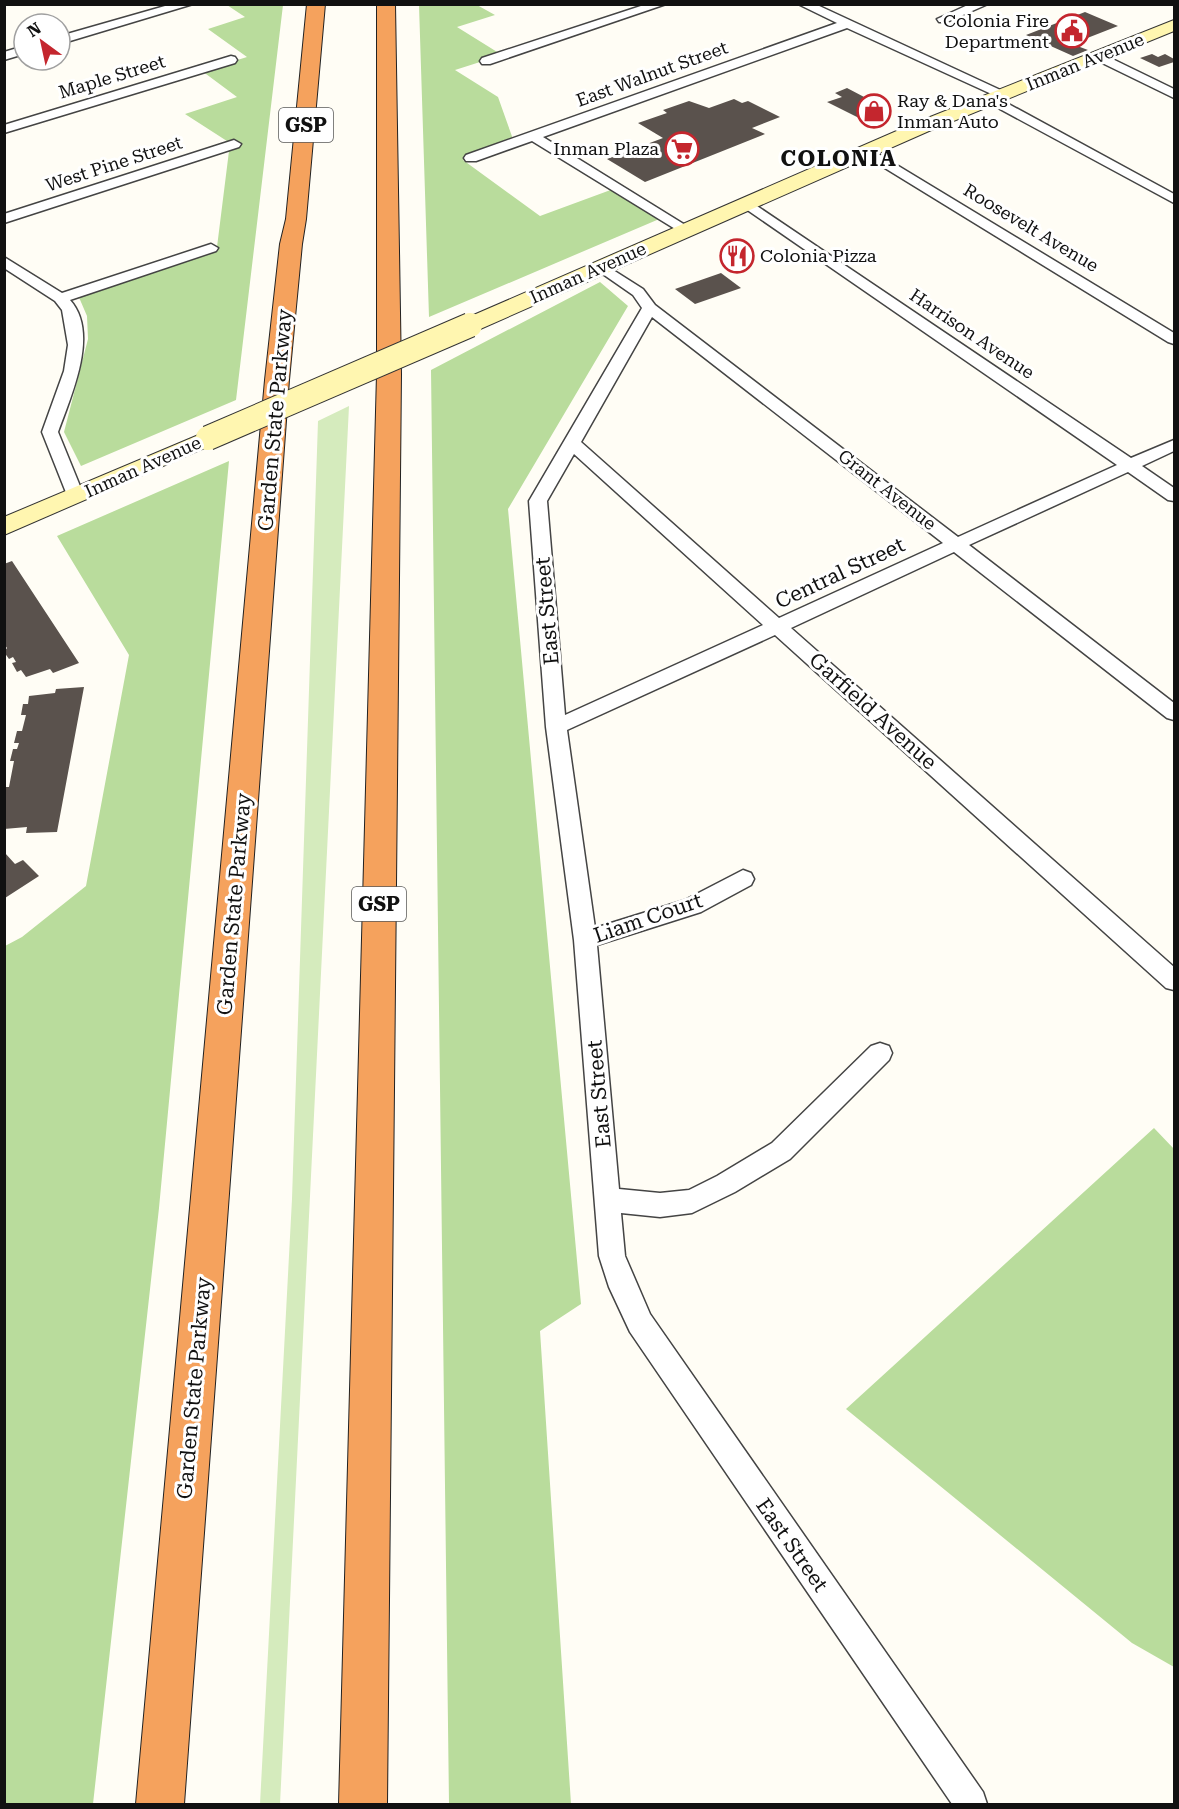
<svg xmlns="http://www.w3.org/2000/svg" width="1179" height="1809" viewBox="0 0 1179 1809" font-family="'Roboto Serif',serif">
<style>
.green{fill:#d5ebbd}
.forest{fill:#b9dc9c}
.building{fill:#5a524d}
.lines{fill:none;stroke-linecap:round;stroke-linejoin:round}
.minor-casing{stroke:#444;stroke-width:3}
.secondary-casing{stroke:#333;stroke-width:2}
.motorway-casing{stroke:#222;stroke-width:2}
.minor{fill:#fff;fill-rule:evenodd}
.secondary{fill:#fff6b0;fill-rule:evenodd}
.motorway{fill:#f5a25d;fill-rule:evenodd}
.secondary-bridge-casing{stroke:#333;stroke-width:26;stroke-linecap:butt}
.secondary-bridge{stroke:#fff6b0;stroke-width:24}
.labels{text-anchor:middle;stroke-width:6;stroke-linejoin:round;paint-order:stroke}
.far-poi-label{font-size:18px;fill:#111;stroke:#fff;text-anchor:end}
.far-street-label{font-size:18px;fill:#111;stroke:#fff}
.shield{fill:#fff;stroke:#585858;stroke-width:1.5}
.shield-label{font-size:20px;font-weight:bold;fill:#111}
.street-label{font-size:21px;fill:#111;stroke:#fff}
.far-district-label{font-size:22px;font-weight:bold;letter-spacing:1.5px;fill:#111;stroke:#fff}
</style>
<rect width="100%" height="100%" fill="#fffdf5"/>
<path class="green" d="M349,406L280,1804H260L292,1199L318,421Z"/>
<path class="forest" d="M227,5H283L236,400L81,466L64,432L88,339L87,316L78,295L217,247L230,143L185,114L237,97L202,71L247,57L208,29L245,17Z
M419,5H477L495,15L457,27L502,55L455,70L498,97L514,142L463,160L540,216L616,188L664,217L429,317Z
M600,282L628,306L508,509L581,1304L540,1331L571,1804H449L431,370Z
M229,461L159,1208L93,1804H5V946L22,937L86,886L129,655L57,536Z
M1154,1128L1174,1149V1667L1132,1643L846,1409Z"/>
<path class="building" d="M1085,12L1118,26L1072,44L1088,50L1073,56L1026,35Z
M1152,54L1158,57L1165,54L1174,59V62L1159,67L1140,58Z
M847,88L887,109L861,119L827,102L842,97L835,93Z
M734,99L742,103L748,101L780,117L752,128L765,134L645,182L607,159L663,138L638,123L667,113L663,110L689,101L709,108Z
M721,273L741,288L695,304L675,289Z
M12,561L79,663L53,673L50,669L26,677L21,670L17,672L12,663L16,662L13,657L9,659L4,652L7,648L4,644V564Z
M84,687L57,832L26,833L27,827L4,829V787H9L14,761H10L13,749H17L19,743H14L17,731H22L26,715H21L23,704H28L29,696L55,693L56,689Z
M5,853L15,864L23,860L39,876L5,898Z"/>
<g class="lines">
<defs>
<path id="minor" d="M172,4H193L60,44V36Z
M647,4H666L490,64H482L480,61L482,58Z
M798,4H815L1009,94L1008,97H998L847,28L543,137L690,228L692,231L690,234L685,235L532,141L476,161H466L464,158L466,155L837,23Z
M970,4H988L947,22H939L937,19Z
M24,46V54L4,60V52Z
M1098,52L1174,89V98L1094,59L1092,56L1094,53Z
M231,56L235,57L237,60L235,63L4,133V125Z
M992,95L1174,194V203L987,102L986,99Z
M234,140L241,144L239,147L4,223V214Z
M867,147L1174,333V344L1168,342L862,154L860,151L862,148Z
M748,200L1131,458L1174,440V451L1142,466L1174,488V501L1168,500L1128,472L969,545L1174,703V720L1167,718L954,552L791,628L1174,967V990L1166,988L775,635L567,730L595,928L685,900L743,870L751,873L754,879L751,885L701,912L597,945L619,1189L660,1193L689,1190L717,1176L772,1143L871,1046L880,1043L889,1046L892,1053L889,1060L790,1159L735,1192L692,1213L660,1217L621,1213L625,1256L650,1314L983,1792L987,1804H952L630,1332L609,1287L599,1256L574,940L546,727L529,501L642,308L633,295L597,270L595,267L597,264L602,263L643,289L655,305L958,537L1117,465L743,207L741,204ZM652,317L943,543L779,618L581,442ZM574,454L763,625L565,715L547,501Z
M211,244L218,248L216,251L70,300C100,333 71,396 58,432L84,496L81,500H69L42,432L64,371L68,345L62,310L55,301L4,268V257L62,293Z"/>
<path id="secondary" d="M1174,20V31L929,131L478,330L470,332L462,330L459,325L462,320L915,123Z
M208,431L216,433L220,438L216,443L4,535V517Z"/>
<path id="motorway" d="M307,4H325L306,219L302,244L289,380L184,1804H136L265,380L280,244L286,219Z
M377,4H395L401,374L387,1804H339L377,374Z"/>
</defs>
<use href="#minor" class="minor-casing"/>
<use href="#secondary" class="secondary-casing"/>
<use href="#motorway" class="motorway-casing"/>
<use href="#minor" class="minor"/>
<use href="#secondary" class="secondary"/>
<use href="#motorway" class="motorway"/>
<defs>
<path id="secondary-bridge" d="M208,438L470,325"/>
</defs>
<use href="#secondary-bridge" class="secondary-bridge-casing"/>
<use href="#secondary-bridge" class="secondary-bridge"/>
</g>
<defs>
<symbol id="civic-ring" viewBox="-11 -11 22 22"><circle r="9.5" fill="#fff" stroke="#c4262e" stroke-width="1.5"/><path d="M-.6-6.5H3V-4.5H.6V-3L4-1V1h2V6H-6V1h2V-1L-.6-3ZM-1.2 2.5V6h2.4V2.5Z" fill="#c4262e"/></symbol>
<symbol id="shop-ring" viewBox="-11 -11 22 22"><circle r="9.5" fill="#fff" stroke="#c4262e" stroke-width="1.5"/><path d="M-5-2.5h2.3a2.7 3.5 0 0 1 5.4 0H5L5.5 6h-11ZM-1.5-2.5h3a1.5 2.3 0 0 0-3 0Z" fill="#c4262e"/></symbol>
<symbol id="supermarket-ring" viewBox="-11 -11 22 22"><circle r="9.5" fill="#fff" stroke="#c4262e" stroke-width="1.5"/><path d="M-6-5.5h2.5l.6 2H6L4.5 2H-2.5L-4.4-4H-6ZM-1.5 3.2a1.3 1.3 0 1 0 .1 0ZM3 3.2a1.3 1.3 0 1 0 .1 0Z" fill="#c4262e"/></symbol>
<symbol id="restaurant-ring" viewBox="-11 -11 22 22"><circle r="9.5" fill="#fff" stroke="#c4262e" stroke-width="1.5"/><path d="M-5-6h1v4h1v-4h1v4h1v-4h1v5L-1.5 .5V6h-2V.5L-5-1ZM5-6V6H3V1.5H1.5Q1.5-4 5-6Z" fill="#c4262e"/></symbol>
</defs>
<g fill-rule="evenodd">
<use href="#civic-ring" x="1053" y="12" width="38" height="38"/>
<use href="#shop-ring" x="855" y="92" width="38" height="38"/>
<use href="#supermarket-ring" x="663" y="130" width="38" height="38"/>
<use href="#restaurant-ring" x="718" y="237" width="38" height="38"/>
</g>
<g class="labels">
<g class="far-poi-label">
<text x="1049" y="27">Colonia Fire<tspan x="1049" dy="21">Department</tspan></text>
<text x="897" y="107" text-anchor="start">Ray &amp; Dana's<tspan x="897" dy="21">Inman Auto</tspan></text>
<text x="659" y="155">Inman Plaza</text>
<text x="760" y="262" text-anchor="start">Colonia Pizza</text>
</g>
<g class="far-street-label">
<text transform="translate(1085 62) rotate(-22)" y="6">Inman Avenue</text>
<text transform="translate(652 74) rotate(-20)" y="6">East Walnut Street</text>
<text transform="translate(112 77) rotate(-17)" y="6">Maple Street</text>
<text transform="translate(114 164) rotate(-18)" y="6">West Pine Street</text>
<text transform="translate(1031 228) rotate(31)" y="6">Roosevelt Avenue</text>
<text transform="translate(588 273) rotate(-24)" y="6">Inman Avenue</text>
<text transform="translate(972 334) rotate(34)" y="6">Harrison Avenue</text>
<text transform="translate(143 467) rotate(-24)" y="6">Inman Avenue</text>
<text transform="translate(887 490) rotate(38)" y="6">Grant Avenue</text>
</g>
<g class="shield">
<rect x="279" y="108" width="54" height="34" rx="4.5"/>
<rect x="352" y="887" width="54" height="34" rx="4.5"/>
</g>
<g class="shield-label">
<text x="306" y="132">GSP</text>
<text x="379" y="911">GSP</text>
</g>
<g class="street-label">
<text transform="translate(275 420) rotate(-85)" y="7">Garden State Parkway</text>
<text transform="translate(840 573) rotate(-25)" y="7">Central Street</text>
<text transform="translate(547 611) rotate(-95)" y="7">East Street</text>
<text transform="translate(873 711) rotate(42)" y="7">Garfield Avenue</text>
<text transform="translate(234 904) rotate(-85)" y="7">Garden State Parkway</text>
<text transform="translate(648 918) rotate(-19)" y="7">Liam Court</text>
<text transform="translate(599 1094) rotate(-95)" y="7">East Street</text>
<text transform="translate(194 1388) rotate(-85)" y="7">Garden State Parkway</text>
<text transform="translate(792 1545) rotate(55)" y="7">East Street</text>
</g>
<g class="far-district-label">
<text x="839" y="166">COLONIA</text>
</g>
</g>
<rect width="1179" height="1809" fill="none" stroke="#111111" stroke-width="12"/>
<g transform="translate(42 42) rotate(327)"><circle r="28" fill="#ffffff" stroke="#a0a0a0" stroke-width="1.5"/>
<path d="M0-4.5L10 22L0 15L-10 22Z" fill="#c4262e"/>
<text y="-9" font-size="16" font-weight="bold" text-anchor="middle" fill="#111111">N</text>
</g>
</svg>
